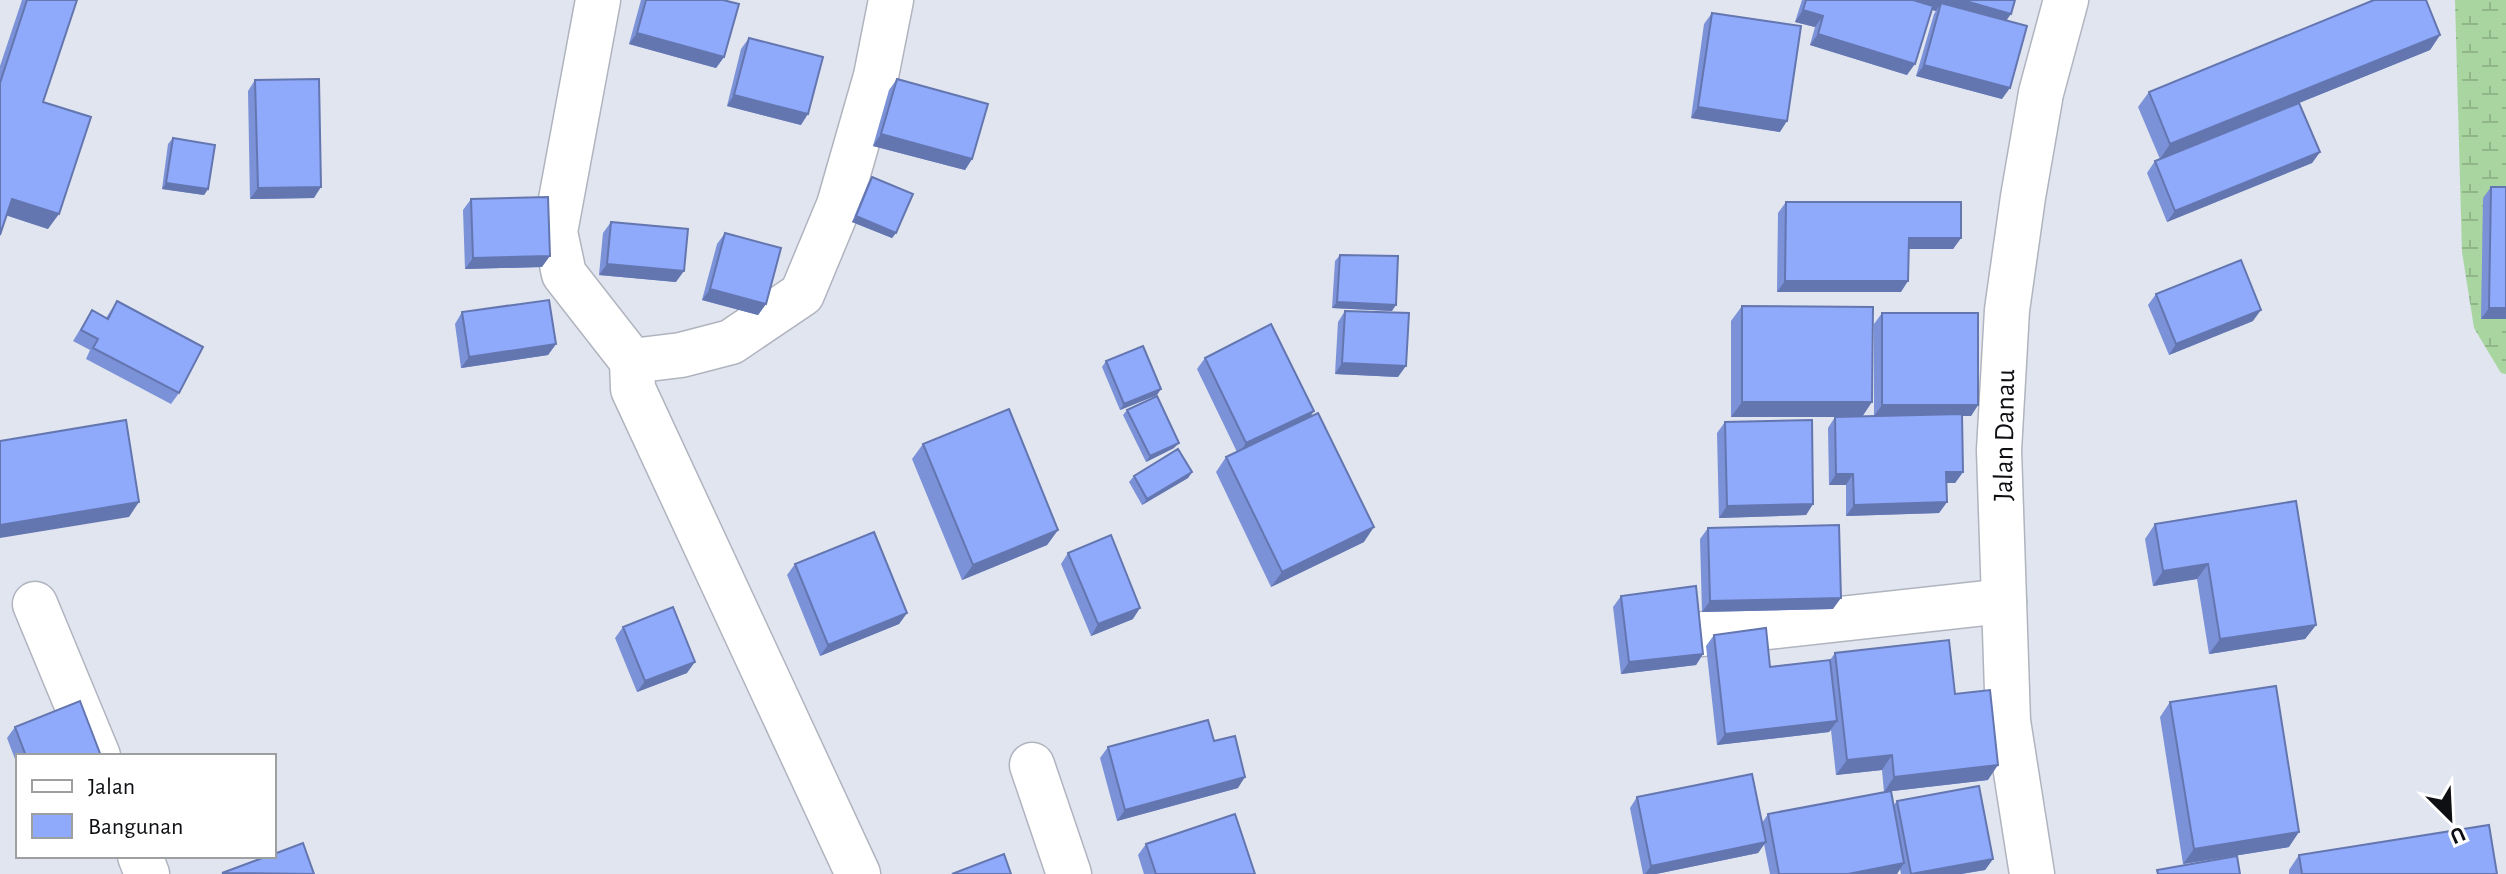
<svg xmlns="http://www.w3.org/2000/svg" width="2506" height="874" viewBox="0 0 2506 874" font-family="'Alegreya Sans',sans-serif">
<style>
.wetland{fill:url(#wetland-marsh)}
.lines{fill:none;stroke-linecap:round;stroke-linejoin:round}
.minor-casing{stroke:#b0b4bf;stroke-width:47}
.tertiary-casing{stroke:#b0b4bf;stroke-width:47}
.minor{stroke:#fff;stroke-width:44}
.tertiary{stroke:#fff;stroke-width:44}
.wall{fill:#7b91d8}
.shaded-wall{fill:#6476b0}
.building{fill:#8fa9fb;stroke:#6476b0;stroke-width:2}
.labels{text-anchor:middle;stroke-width:7;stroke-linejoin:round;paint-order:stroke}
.street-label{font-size:28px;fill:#0d0f12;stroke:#fff}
</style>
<defs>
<pattern id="wetland-marsh" width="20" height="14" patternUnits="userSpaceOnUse" patternTransform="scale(2)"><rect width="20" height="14" fill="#a9d6a0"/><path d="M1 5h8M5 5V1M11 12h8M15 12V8" fill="none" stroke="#90b689"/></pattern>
</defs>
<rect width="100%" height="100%" fill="#e0e5f0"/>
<path class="wetland" d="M2455,0H2506V374L2501,373L2474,328L2462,252Z"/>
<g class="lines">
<defs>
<path id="minor" d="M598,0L555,232L564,274L632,361L633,389L858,874
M632,361L681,355L731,342L802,294L839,205L876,76L891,0
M35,604L98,756
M1703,634L2004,601
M1032,765L1069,874
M140,856L147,874"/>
<path id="tertiary" d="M2032,874L2008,721L1999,450L2007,310L2023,197L2041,93L2066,0"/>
</defs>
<use href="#minor" class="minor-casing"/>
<use href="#tertiary" class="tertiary-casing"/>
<use href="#minor" class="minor"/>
<use href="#tertiary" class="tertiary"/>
</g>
<path class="wall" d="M22,0H77L43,102L48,229L6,215L0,235V66Z
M641,0H723L724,57L716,68L629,44Z
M1802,0H2015L2006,20L2002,99L1916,76L1934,14L1936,11L1932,10L1907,75L1810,45L1815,27L1795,22Z
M1712,13L1780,132L1691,118L1704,24Z
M2440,35L2430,50L2160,159L2138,107L2149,92Z
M749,38L801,125L727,106L741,49Z
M897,79L972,159L965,170L873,146L889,90Z
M255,80L314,198L250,199L248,91Z
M173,138L208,189L204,195L162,189L168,144Z
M2320,152L2312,163L2167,222L2147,173L2155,161Z
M872,177L896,233L892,238L852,222L868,183Z
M2491,187H2506V319H2481L2483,198Z
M471,199L542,267L465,269L463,210Z
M1786,202L1961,238L1953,249H1909L1901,292H1777L1778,213Z
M611,222L676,282L599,275L603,233Z
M725,233L766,304L758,315L702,300L717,244Z
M1340,255L1392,311L1332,308L1335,261Z
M2156,294L2253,321L2169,355L2148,305Z
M117,301L179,393L171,404L86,359L90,350L73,341L92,310L106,318Z
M1742,306L1862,416H1874V324L1882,313L1978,405L1971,416H1962L1963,472L1955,483H1946L1947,502L1939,513L1846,516V485H1829L1828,428L1835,417H1851H1731V321Z
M1345,311L1398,377L1335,374L1338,322Z
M462,312L556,344L548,355L461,368L455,324Z
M1205,358L1314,411L1310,416L1364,542L1271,587L1216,472L1226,457L1237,452L1197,369Z
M1106,361L1157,395L1120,410L1102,367Z
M1127,410L1174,448L1146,462L1123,415Z
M1725,422L1813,504L1806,515L1719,518L1717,433Z
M923,444L1058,530L1047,545L962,580L912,459Z
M1192,472L1188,478L1142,505L1129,482L1134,476Z
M2155,524L2316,625L2305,639L2209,654L2197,579L2153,586L2145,539Z
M1708,528L1833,609L1702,612L1700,539Z
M1068,553L1133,619L1091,636L1061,564Z
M795,564L907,613L899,624L820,656L787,575Z
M1621,596L1703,654L1696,665L1621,674L1613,607Z
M623,627L687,673L637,692L615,638Z
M1714,635L1770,667L1830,660L1835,653L1955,694L1988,780L1884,792L1882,770L1836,775L1831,730L1829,732L1717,745L1706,646Z
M2170,702L2289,847L2183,864L2160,717Z
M15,727L101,756H18V767L7,738Z
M1214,741L1238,788L1117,821L1100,758L1108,747Z
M1637,797L1762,823L1768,814L1893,806L1897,801L1993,859L1985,870L1961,874H1901L1900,869L1897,874H1770L1764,844L1758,853L1656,874H1643L1630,808Z
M1146,844L1255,874H1144L1138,855Z
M2299,855L2497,874H2289V870Z"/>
<path class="shaded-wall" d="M1897,0H1962L2011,14L2001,28L1941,3L1936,11Z
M1803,10L1823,16L1815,27L1795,22Z
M637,33L724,57L716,68L629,44Z
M1818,34L1915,64L1907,75L1810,45Z
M2440,35L2430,50L2160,159L2170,144Z
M1924,65L2010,88L2002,99L1916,76Z
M734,95L808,114L801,125L727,106Z
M1698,107L1787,121L1780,132L1691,118Z
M881,134L972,159L965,170L873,146Z
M2320,152L2312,163L2167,222L2175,211Z
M166,183L208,189L204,195L162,189Z
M321,187L314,198L250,199L258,188Z
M12,199L59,214L48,229L2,214Z
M856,216L896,233L892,238L852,222Z
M1909,238H1961L1953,249H1901Z
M550,256L542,267L465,269L473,258Z
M607,264L684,271L676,282L599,275Z
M1785,281H1908L1901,292H1777Z
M710,289L766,304L758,315L702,300Z
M1337,302L1396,305L1392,311L1332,308Z
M2489,308H2506V319H2481Z
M2261,310L2253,321L2169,355L2176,344Z
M556,344L548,355L461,368L469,357Z
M1342,363L1406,366L1398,377L1335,374Z
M1161,389L1157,395L1120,410L1124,404Z
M1742,402H1872L1862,417H1731Z
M1882,405H1978L1971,416H1874Z
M1314,411L1306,423L1239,454L1246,443Z
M1179,443L1174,448L1146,462L1150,456Z
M1192,472L1188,478L1142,505L1147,499Z
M1946,472H1963L1955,483H1938Z
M1836,474H1853L1846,485H1829Z
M139,502L129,517L0,538V525Z
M1947,502L1939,513L1846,516L1854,505Z
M1813,504L1806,515L1719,518L1727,506Z
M1374,527L1364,542L1271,587L1282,572Z
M1058,530L1047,545L962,580L973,565Z
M2208,564L2197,579L2153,586L2163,571Z
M1841,598L1833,609L1702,612L1710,601Z
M1140,608L1133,619L1091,636L1098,624Z
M907,613L899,624L820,656L828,645Z
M2316,625L2305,639L2209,654L2220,639Z
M1703,654L1696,665L1621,674L1629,662Z
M695,662L687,673L637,692L645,681Z
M1837,721L1829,732L1717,745L1725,734Z
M1892,755L1882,770L1836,775L1847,760Z
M1998,765L1988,780L1884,792L1894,777Z
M1245,777L1238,788L1117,821L1125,810Z
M2299,832L2289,847L2183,864L2194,849Z
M1766,842L1758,853L1656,874H1645L1651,866Z
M1993,859L1985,870L1961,874H1910Z
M1904,863L1897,874H1848Z"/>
<path class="building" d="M27,0H77L43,102L91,117L59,214L12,199L0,235V83Z
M646,0H723L739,4L724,57L637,33Z
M1806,0H1913L1933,6L1915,64L1818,34L1823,16L1803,10Z
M1962,0H2015L2011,14Z
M2374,0H2426L2440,35L2170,144L2149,92Z
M1941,3L2027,26L2010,88L1924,65Z
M1712,13L1801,26L1787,121L1698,107Z
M749,38L823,57L808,114L734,95Z
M319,79L321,187L258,188L255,80Z
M897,79L988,104L972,159L881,134Z
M2299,103L2320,152L2175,211L2155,161Z
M173,138L215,145L208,189L166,183Z
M872,177L913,194L896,233L856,216Z
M2491,187H2506V308H2489Z
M548,197L550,256L473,258L471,199Z
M1786,202H1961V238H1909L1908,281H1785Z
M611,222L688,229L684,271L607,264Z
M725,233L781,248L766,304L710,289Z
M1340,255L1398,256L1396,305L1337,302Z
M2241,260L2261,310L2176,344L2156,294Z
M549,300L556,344L469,357L462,312Z
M117,301L203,347L179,393L93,348L98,339L81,330L92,310L108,319Z
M1742,306L1873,307L1872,402H1742Z
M1345,311L1409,313L1406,366L1342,363Z
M1882,313H1978V405H1882Z
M1271,324L1314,411L1246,443L1205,358Z
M1143,346L1161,389L1124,404L1106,361Z
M1157,396L1179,443L1150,456L1127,410Z
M1009,409L1058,530L973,565L923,444Z
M1318,413L1374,527L1282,572L1226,457Z
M1962,414L1963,472H1946L1947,502L1854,505L1853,474H1836L1835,417Z
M126,420L139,502L0,525V441Z
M1812,420L1813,504L1727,506L1725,422Z
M1178,449L1192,472L1147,499L1134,476Z
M2296,501L2316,625L2220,639L2208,564L2163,571L2155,524Z
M1839,525L1841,598L1710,601L1708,528Z
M874,532L907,613L828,645L795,564Z
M1111,535L1140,608L1098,624L1068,553Z
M1696,586L1703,654L1629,662L1621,596Z
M673,607L695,662L645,681L623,627Z
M1766,628L1770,667L1830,660L1837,721L1725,734L1714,635Z
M1949,640L1955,694L1990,690L1998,765L1894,777L1892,755L1847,760L1835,653Z
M2276,686L2299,832L2194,849L2170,702Z
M80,701L101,756H26L15,727Z
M1208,720L1214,741L1235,736L1245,777L1125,810L1108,747Z
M1752,774L1766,842L1651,866L1637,797Z
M1979,786L1993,859L1911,874L1897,801Z
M1891,791L1904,863L1848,874H1779L1768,814Z
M1235,814L1255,874H1156L1146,844Z
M2489,825L2497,874H2302L2299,855Z
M303,843L314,874L222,873L268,856H274V854Z
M1004,854L1011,874H952Z
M2237,856L2240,874H2158L2157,870Z"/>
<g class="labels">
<g class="street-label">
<text transform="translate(2003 435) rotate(-89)" y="10">Jalan Danau</text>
</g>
</g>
<rect x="16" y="754" width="260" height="104" fill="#ffffff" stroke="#9e9fa0" stroke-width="2"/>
<rect x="32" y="780" width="40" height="12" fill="#ffffff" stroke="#9e9fa0" stroke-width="2"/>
<text x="88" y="794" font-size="24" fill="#0d0f12">Jalan</text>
<rect x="32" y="814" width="40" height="24" fill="#8fa9fb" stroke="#9e9fa0" stroke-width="2"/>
<text x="88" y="834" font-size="24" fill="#0d0f12">Bangunan</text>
<g transform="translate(2450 818) rotate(156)" stroke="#ffffff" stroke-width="6" paint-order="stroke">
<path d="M0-6L14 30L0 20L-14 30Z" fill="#0d0f12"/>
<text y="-12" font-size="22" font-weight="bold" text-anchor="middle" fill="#0d0f12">U</text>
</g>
</svg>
